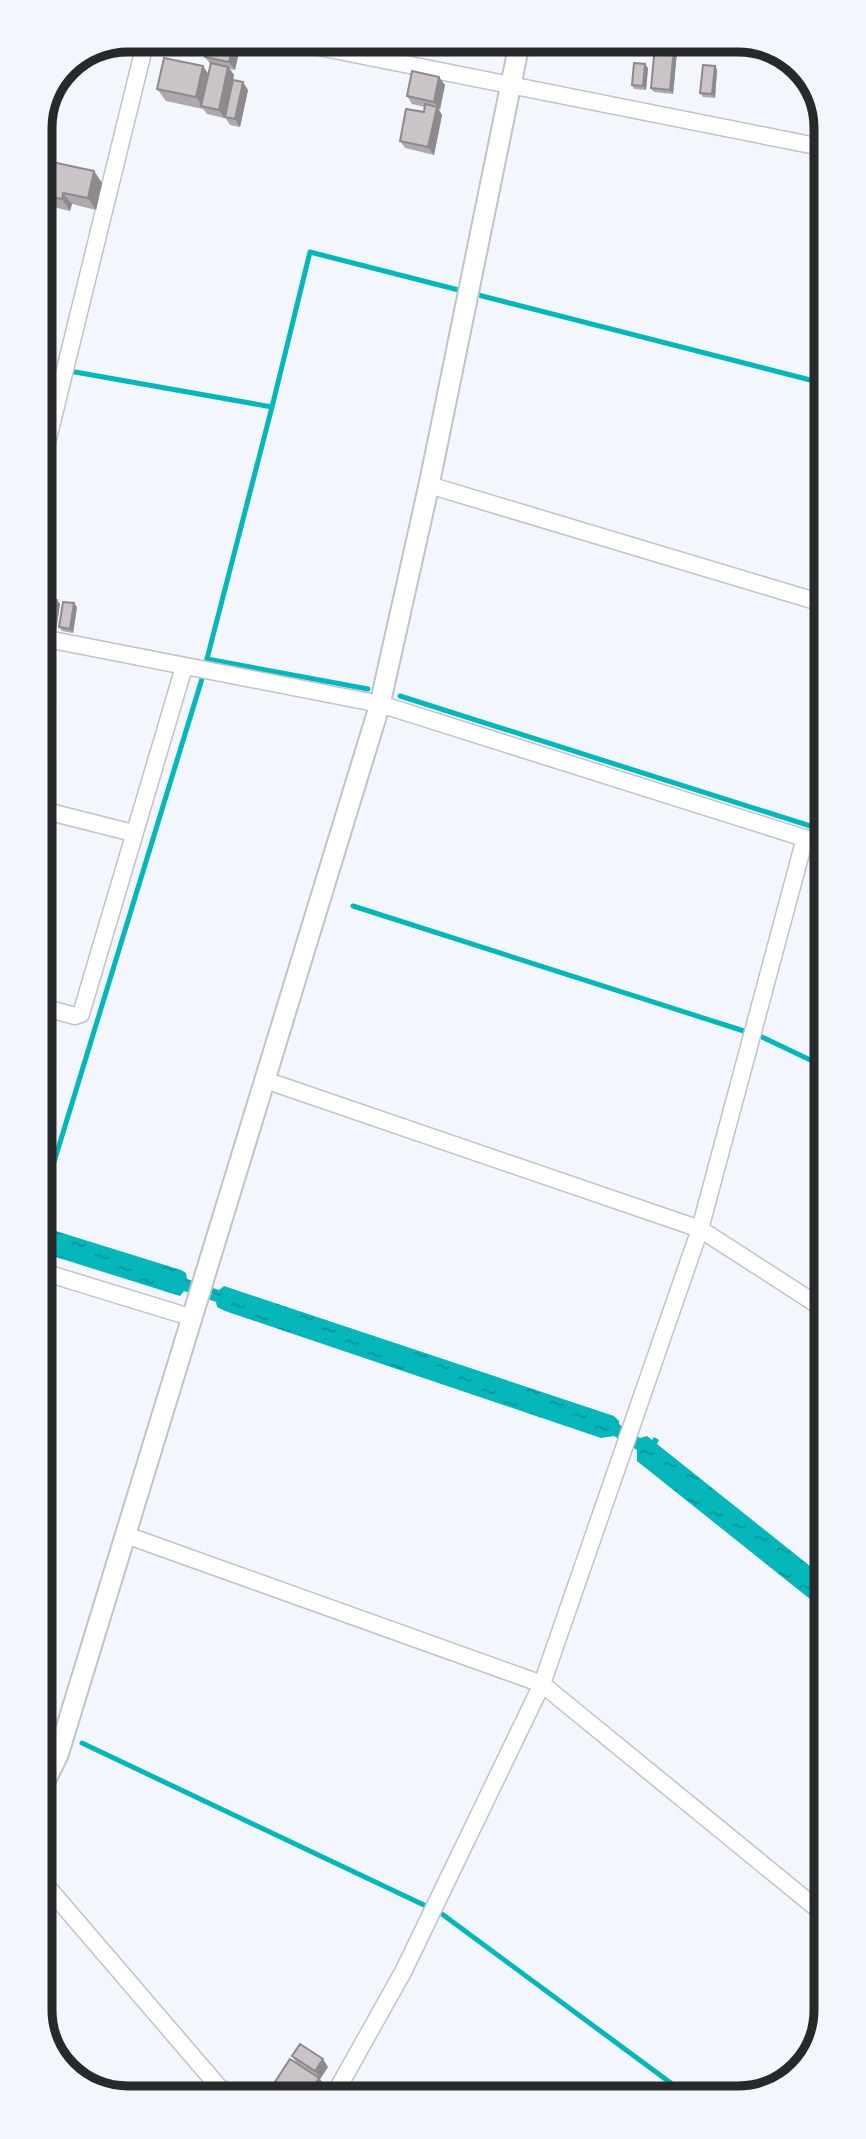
<svg xmlns="http://www.w3.org/2000/svg" width="866" height="2139" viewBox="0 0 866 2139" font-family="Ubuntu,sans-serif">
<style>
.water{fill:url(#water-ripples)}
.lines{fill:none;stroke-linecap:round;stroke-linejoin:round}
.stream{stroke:#05b7bb;stroke-width:5}
.minor-casing{stroke:#c0c3c9;stroke-width:19}
.tertiary-casing{stroke:#c0c3c9;stroke-width:23}
.minor{stroke:#fff;stroke-width:16}
.tertiary{stroke:#fff;stroke-width:19}
.wall{fill:#aea9ad}
.shaded-wall{fill:#8d898d}
.building{fill:#cac4c9;stroke:#8d898d;stroke-width:2}
.rim{fill:none;stroke:#28292b;stroke-width:9}
</style>
<defs>
<pattern id="water-ripples" width="26" height="14" patternUnits="userSpaceOnUse" patternTransform="scale(1.75)"><rect width="26" height="14" fill="#05b7bb"/><path d="M2 4q2-2 4 0t4 0M15 11q2-2 4 0t4 0" fill="none" stroke="#069598"/></pattern>
</defs>
<rect width="100%" height="100%" fill="#f3f6fc"/>
<path class="water" d="M43,1227L181,1270L186,1273L187,1279L219,1290L224,1286L614,1416L619,1421V1424L640,1438L647,1436L652,1440L654,1437L659,1440L657,1444L825,1578V1611L637,1461V1450L614,1436L601,1438L225,1311L217,1307L216,1302L184,1291L180,1296L43,1253Z"/>
<g class="lines">
<path class="stream" d="M41,368L53,369
M272,407L310,252L822,383
M207,659L368,689
M400,696L823,830
M353,906L744,1031
M760,1036L823,1066
M43,1198L201,682L272,407L75,372
M82,1743L426,1906
M442,1914L687,2095"/>
<defs>
<path id="minor" d="M284,40L821,147
M41,467L146,40
M429,485L822,603
M42,638L380,704L823,844
M42,810L133,833
M42,1007L75,1016L81,1014L184,667
M265,1080L700,1229L824,1309
M43,1272L180,1314
M126,1535L542,1684L826,1916
M44,1883L218,2086L234,2098
M333,2097L403,1972L542,1684L700,1229L805,838"/>
<path id="tertiary" d="M44,1783L58,1755L380,704L429,485L520,40"/>
</defs>
<use href="#minor" class="minor-casing"/>
<use href="#tertiary" class="tertiary-casing"/>
<use href="#minor" class="minor"/>
<use href="#tertiary" class="tertiary"/>
</g>
<path class="wall" d="M241,43L235,70L230,69L234,75L224,118L207,114L203,109L166,101L157,89L208,74L210,64L205,57Z
M674,48L677,52L673,94L654,92L651,88Z
M715,66L717,70L715,98L703,97L700,93Z
M648,68L646,90L634,89L632,85Z
M439,77L445,85L439,110L442,115L434,155L405,148L400,141L424,112L425,107L412,104L407,96Z
M248,90L240,127L230,125L225,117Z
M50,169L94,171L102,183L96,210L72,204L70,211L45,205L41,199V175Z
M57,600L60,604L56,630L45,628L42,624Z
M77,607L73,633L62,631L59,627Z
M292,2056L328,2067L320,2079L325,2086L318,2097H279L271,2088L297,2064Z"/>
<path class="shaded-wall" d="M234,40H239L241,43L235,70L229,62Z
M674,48L677,52L673,94L670,90Z
M645,64L648,68L646,90L643,86Z
M203,66L211,78L203,107L196,97Z
M715,66L717,70L715,98L712,94Z
M228,67L234,75L224,118L219,110Z
M439,77L445,85L440,110L434,102Z
M243,82L248,90L240,127L235,119Z
M437,107L442,115L434,155L428,147Z
M94,171L102,183L96,210L88,198Z
M63,193L72,204L70,211L62,199Z
M57,600L60,604L56,630L53,626Z
M74,603L77,607L73,633L70,629Z
M323,2059L328,2067L320,2079L315,2071Z
M319,2078L325,2086L318,2097H307Z"/>
<path class="building" d="M209,40H234L229,62L205,57Z
M655,46L674,48L670,90L651,88Z
M164,58L203,66L196,97L157,89Z
M211,63L228,67L219,110L201,106Z
M634,63L645,64L643,86L632,85Z
M703,65L715,66L712,94L700,93Z
M412,71L439,77L434,102L407,96Z
M233,80L243,82L235,119L225,117Z
M425,104L437,107L428,147L400,141L406,109L424,112Z
M52,162L94,171L88,198L63,193L62,199L41,194V175L42,167L50,169Z
M47,598L57,600L53,626L42,624Z
M63,602L74,603L70,629L59,627Z
M300,2044L323,2059L315,2071L292,2056Z
M290,2059L319,2078L307,2097H286L271,2088Z"/>
<path d="M0 0H866V2139H0ZM128 52H738A76 76 0 0 1 814 128V2010A76 76 0 0 1 738 2086H128A76 76 0 0 1 52 2010V128A76 76 0 0 1 128 52Z" fill="#f3f6fc" fill-rule="evenodd"/>
<path class="rim" d="M128 52H738A76 76 0 0 1 814 128V2010A76 76 0 0 1 738 2086H128A76 76 0 0 1 52 2010V128A76 76 0 0 1 128 52Z"/>
</svg>
